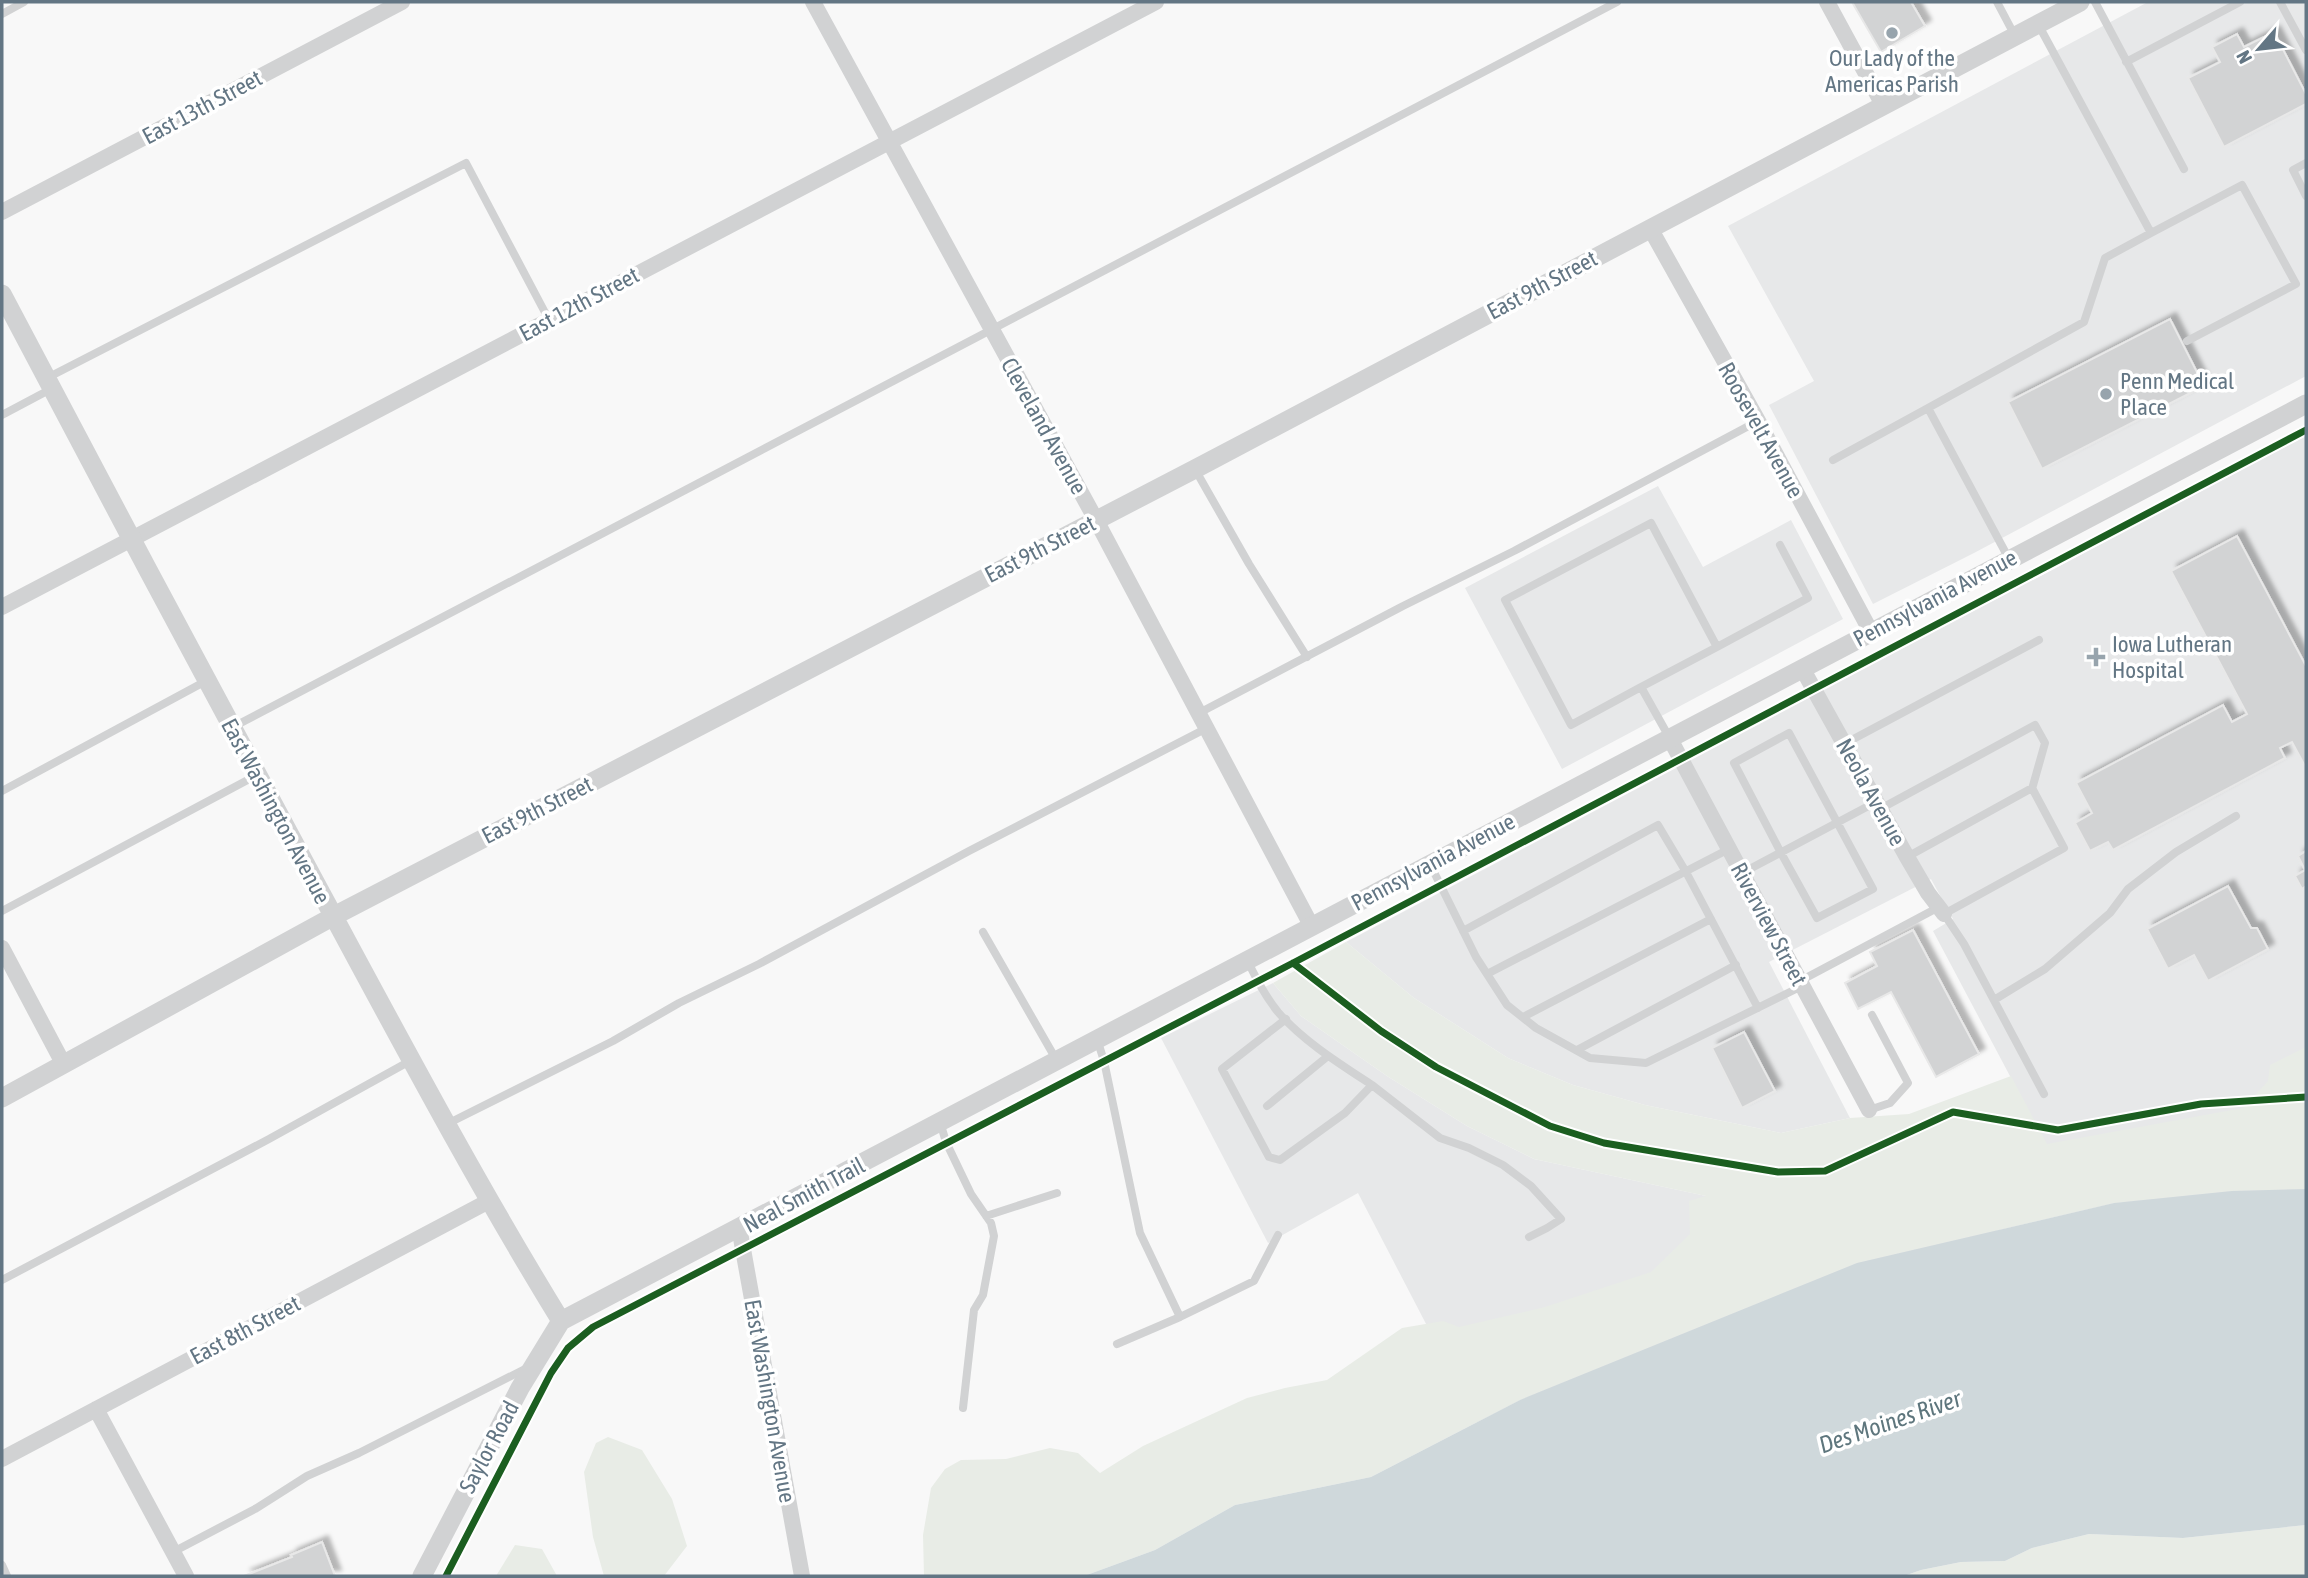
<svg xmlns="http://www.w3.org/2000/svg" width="2308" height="1578" viewBox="0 0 2308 1578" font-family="'Asap Condensed',sans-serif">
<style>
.built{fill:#e7e8e9}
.green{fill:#e8ece6}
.water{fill:#cfd8db}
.building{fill:#d2d3d4;stroke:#e8e8e8;stroke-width:2;filter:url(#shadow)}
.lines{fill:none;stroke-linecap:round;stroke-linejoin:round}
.service{stroke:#d1d2d3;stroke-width:8}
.minor{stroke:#d1d2d3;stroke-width:16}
.tertiary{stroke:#d1d2d3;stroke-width:19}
.cycleway-casing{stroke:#fff;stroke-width:11}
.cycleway{stroke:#1b5e20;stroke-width:7}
.poi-dot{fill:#97a4ad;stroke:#fff;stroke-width:2.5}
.labels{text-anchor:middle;stroke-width:7;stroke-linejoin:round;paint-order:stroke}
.poi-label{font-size:23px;fill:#637684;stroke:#fff;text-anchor:start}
.street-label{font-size:23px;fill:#637684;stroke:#fff}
.water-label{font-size:24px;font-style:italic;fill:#5e767d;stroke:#fff}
</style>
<defs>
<filter id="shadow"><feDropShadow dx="6" dy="-6" stdDeviation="2" flood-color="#0004"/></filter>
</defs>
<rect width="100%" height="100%" fill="#f8f8f8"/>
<path class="built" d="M2148,2H2306V376L1974,553L1873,604L1769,405L1814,381L1728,226Z
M2306,436V1189L2114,1203L2002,1229L1520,1400L1477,1422L1358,1193L1268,1243L1161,1038L1273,983L1301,1016L1387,1076L1467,1126L1534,1159L1734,1202L2071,1191L1933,931L1953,919L1931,879L1769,962L1850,1118L1781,1133L1645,1105L1573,1085L1508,1058L1414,998L1346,942Z
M1658,486L1703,567L1791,520L1843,619L1562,769L1465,588Z"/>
<path class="green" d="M1346,942L1414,998L1508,1058L1573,1085L1645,1105L1781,1133L1850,1118L1909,1114L2011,1076L2047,1144L2243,1108L2268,1081L2270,1065L2306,1047V1189L2232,1191L2114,1203L1857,1263L1520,1400L1371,1477L1235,1505L1155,1550L1084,1576H924L923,1535L931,1488L945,1469L961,1460L1006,1459L1050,1448L1078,1453L1100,1473L1143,1446L1247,1398L1285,1388L1327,1380L1402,1328L1443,1321L1459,1327L1545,1307L1651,1272L1690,1234L1689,1201L1706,1196L1534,1159L1467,1126L1387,1076L1301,1016L1273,983Z
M608,1437L642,1450L672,1499L687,1546L664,1576H604L593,1537L584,1472L596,1443Z
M2306,1525V1576H1904L1921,1570L1961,1562L2005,1561L2032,1548L2089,1534L2183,1538Z
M515,1545L542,1549L557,1576H496Z"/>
<path class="water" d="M2306,1189V1525L2183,1538L2089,1534L2032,1548L2005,1561L1961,1562L1921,1570L1904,1576H1084L1155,1550L1235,1505L1371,1477L1520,1400L1857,1263L2114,1203L2232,1191Z"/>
<path class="building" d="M1852,2H1911L1925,26L1881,52Z
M2274,32L2306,94V104L2224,147L2188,78L2220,62L2212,47L2237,34L2244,47Z
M2170,319L2204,386L2042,469L2008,402Z
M2237,536L2306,666V768L2292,742L2280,748L2285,758L2113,850L2108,842L2090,851L2075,823L2092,813L2076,783L2223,705L2232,722L2247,714L2171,571Z
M2306,851V886L2302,889L2295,876L2305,870L2298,856Z
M2228,886L2251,928H2257L2268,949L2208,981L2194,955L2168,969L2147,929Z
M1913,930L1979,1054L1936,1077L1891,992L1858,1009L1845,983L1877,966L1870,952Z
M1744,1032L1775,1091L1742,1108L1712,1048Z
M322,1542L335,1576H244L292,1557L291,1555Z"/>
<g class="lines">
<path class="service" d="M1997,2L2015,36
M2095,2L2184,169
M2280,2L2306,50
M2,14L24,2
M2126,62L2240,2
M2306,163L2293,170L2306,196
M2151,233L2242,185L2296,284L2187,341
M47,378L466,163L549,320
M2,415L51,389
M1833,460L1928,408
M1196,471L1249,564L1307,657
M2009,559L1928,408L2084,322L2105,258L2151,233L2038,24
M1717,647L1808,598L1780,545
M1641,687L1717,647L1651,523L1505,600L1571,725L1641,687L1669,737
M1199,713L1403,606L1514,551L1758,421
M231,728L1617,2
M1789,733L1873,889L1817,918L1781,853L1734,763Z
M1844,744L2039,640
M2,791L206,681
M1880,809L2035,725L2045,743L2032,789
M1907,857L2032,788L2064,848L1944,914L1964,944L2044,1094
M1430,864L1476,957L1507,1005L1536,1028L1590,1058L1646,1063L1802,986
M1742,873L1876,802
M2,911L257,775
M1463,931L1658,825L1686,872L1758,1008
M983,932L1057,1061
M1247,960C1256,978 1265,996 1278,1012C1303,1041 1340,1064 1372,1085L1345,1113L1280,1160L1269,1157L1222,1069L1286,1019
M1487,974L1729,849
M1800,981L1939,907
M1994,1000L2045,969L2110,913L2128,889L2176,852L2236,816
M1523,1017L1711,919
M1097,1039L1104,1061L1140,1233L1180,1317L1254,1281L1278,1235
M1577,1050L1736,965
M1372,1085L1440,1138L1469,1148L1503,1165L1531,1186L1561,1219L1547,1228L1529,1237
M1267,1106L1328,1056
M1869,1110L1890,1103L1908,1083L1872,1015
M940,1122L946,1142L971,1194L991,1223L994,1236L983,1295L974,1310L963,1408
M447,1124L613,1041L679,1003L759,964L969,851L1207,728
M986,1216L1057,1193
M2,1280L269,1139L410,1061
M1117,1344L1180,1317
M173,1552L255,1509L307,1476L359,1453L527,1368
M2,1565L7,1576"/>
<path class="minor" d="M813,2L1096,520L1312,927
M1827,2L1883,105
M2,212L402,2
M1650,228L1758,421L1871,632
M2,607L1156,2
M1802,668L1907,857L1928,893L1944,914
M1669,737L1869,1110
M2,948L64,1065
M739,1227L802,1576
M96,1409L186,1576
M2,1459L489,1201"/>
<path class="tertiary" d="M2,294C105,490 209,685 314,880C394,1028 473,1178 561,1321
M2,1098L334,916L1195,469L2080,2
M561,1321L2306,404
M422,1576L520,1388L561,1321"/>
<defs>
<path id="cycleway" d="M1293,963L1381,1031L1436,1067L1550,1126L1604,1143L1778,1172L1825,1171L1953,1112L2058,1130L2201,1104L2306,1097
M446,1576L551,1373L568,1348L593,1327L1293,963L2306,430"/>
</defs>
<use href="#cycleway" class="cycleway-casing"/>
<use href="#cycleway" class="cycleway"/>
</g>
<g class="poi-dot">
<circle cx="1892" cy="33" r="7"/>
<circle cx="2106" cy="394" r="7"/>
<path d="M2092.5 646.5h7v7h7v7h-7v7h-7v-7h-7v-7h7z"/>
</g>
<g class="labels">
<g class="poi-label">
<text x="1892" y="66" text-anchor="middle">Our Lady of the<tspan x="1892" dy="26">Americas Parish</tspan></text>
<text x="2120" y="389">Penn Medical<tspan x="2120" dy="26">Place</tspan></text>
<text x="2112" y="652">Iowa Lutheran<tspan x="2112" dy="26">Hospital</tspan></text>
</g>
<g class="street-label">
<text transform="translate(202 107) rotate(-28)" y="8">East 13th Street</text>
<text transform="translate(1542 285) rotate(-28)" y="8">East 9th Street</text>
<text transform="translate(579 304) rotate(-28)" y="8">East 12th Street</text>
<text transform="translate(1044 426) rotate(61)" y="8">Cleveland Avenue</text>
<text transform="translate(1761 430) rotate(61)" y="8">Roosevelt Avenue</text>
<text transform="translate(1040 549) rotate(-27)" y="8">East 9th Street</text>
<text transform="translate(1935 598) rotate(-28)" y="8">Pennsylvania Avenue</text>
<text transform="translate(1871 792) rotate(61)" y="8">Neola Avenue</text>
<text transform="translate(537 810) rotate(-27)" y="8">East 9th Street</text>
<text transform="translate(276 811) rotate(62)" y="8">East Washington Avenue</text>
<text transform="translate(1433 862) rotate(-28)" y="8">Pennsylvania Avenue</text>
<text transform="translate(1769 924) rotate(62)" y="8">Riverview Street</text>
<text transform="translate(804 1195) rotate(-28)" y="8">Neal Smith Trail</text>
<text transform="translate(245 1330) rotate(-28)" y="8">East 8th Street</text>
<text transform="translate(770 1401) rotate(80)" y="8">East Washington Avenue</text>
<text transform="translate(489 1447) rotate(-62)" y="8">Saylor Road</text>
</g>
<g class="water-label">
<text transform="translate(1890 1422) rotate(-19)" y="8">Des Moines River</text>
</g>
</g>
<rect width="2308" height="1578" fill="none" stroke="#637684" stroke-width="7"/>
<g transform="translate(2259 49) rotate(242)" stroke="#ffffff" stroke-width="5" paint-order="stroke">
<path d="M0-5L12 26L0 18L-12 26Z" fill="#637684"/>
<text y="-10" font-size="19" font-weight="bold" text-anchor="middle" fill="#637684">N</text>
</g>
</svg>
